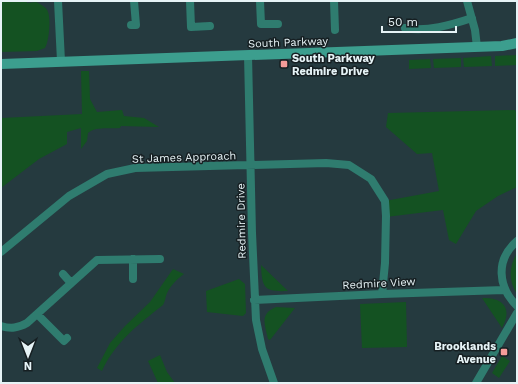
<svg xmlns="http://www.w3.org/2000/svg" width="518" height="384" viewBox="0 0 518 384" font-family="'Work Sans',sans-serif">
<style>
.green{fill:#145222}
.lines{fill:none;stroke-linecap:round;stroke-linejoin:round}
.street{stroke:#2f7c6f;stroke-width:8}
.secondary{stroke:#3c9e8e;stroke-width:10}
.poi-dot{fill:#f59b99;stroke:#161f22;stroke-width:1.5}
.labels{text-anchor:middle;stroke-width:3;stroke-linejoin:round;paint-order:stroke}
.street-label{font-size:11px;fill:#e6f3f6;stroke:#161f22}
.poi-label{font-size:11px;font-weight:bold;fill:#e6f3f6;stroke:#161f22;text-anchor:start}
</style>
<rect width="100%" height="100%" fill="#253a3f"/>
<path class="green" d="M1,1H27V3L36,2C40,4 47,7 48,12C51,19 49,42 45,48L37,51L1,52Z
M517,55V65L495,66V56Z
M491,56L492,66L464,67L463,58Z
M461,58V67L434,68L433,59Z
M430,59L431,68L409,69V60Z
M81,71H89L90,99L97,112L122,110L124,116L144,118L159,127L121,126L120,128C110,129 95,126 88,133L87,141L81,149V128L67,132V144L39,159L1,188V118L82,114Z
M515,110L517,114V187L498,196L476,211L456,244L449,240L443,210L386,217L385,201L439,191L432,153L417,154L386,127L388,113Z
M517,253V294C508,281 509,266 517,253Z
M261,265L288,291C264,292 262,288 261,265Z
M173,269L184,274C178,278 168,288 166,296C165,300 165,301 163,305C139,324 115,342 102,371L97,368L110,343L125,326L150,302Z
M239,279L245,284L246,313L243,316L207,312L206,291Z
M482,298C503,297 513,308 502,328Z
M406,302L407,347L362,348L360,304Z
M276,307L295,308L270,340L268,339C265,325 259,314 276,307Z
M160,355L167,372L175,383H158L148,361Z
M502,356L510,361L499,378L492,373Z"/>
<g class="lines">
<path class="street" d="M58,1L61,61
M190,1L191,27L210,26
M260,1L261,24H278
M334,1L335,30
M467,1L475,30L477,47
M131,25H136L134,1
M405,28C427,32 451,25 472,18
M248,55L252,233L256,320L262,349L274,383
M517,241C495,260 498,287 517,306
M1,252L69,196L107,174L135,168L326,163L349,165L371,179L385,201L386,216L385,263L382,294
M133,259V279
M63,274L71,283
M254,300L382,294L504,290
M37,314L64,341L67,338
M1,326C11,329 18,328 27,323L97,260L160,259
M476,383L517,313"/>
<path class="secondary" d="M1,64L502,46L517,43"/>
</g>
<g class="poi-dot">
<rect x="280" y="60" width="8" height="8" rx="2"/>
<rect x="500" y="348" width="8" height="8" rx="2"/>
</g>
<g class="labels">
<g class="street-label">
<text transform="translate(288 42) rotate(-2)" y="4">South Parkway</text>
<text transform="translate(184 157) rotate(-2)" y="4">St James Approach</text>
<text transform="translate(241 221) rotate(-91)" y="4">Redmire Drive</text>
<text transform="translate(379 283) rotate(-3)" y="4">Redmire View</text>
</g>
<g class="poi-label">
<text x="292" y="62">South Parkway<tspan x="292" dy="13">Redmire Drive</tspan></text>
<text x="496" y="350" text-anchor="end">Brooklands<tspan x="496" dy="13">Avenue</tspan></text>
</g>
</g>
<rect width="518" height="384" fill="none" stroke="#e6f3f6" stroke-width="4"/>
<g transform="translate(28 356) rotate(180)" stroke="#161f22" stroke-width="3" paint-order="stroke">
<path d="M0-3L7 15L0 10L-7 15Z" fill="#e6f3f6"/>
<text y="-6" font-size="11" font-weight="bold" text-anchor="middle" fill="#e6f3f6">N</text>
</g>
<path d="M382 26v6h74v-6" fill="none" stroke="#e6f3f6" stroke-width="2"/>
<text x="388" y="26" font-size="12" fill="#e6f3f6" stroke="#161f22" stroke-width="3" paint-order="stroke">50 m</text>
</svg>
